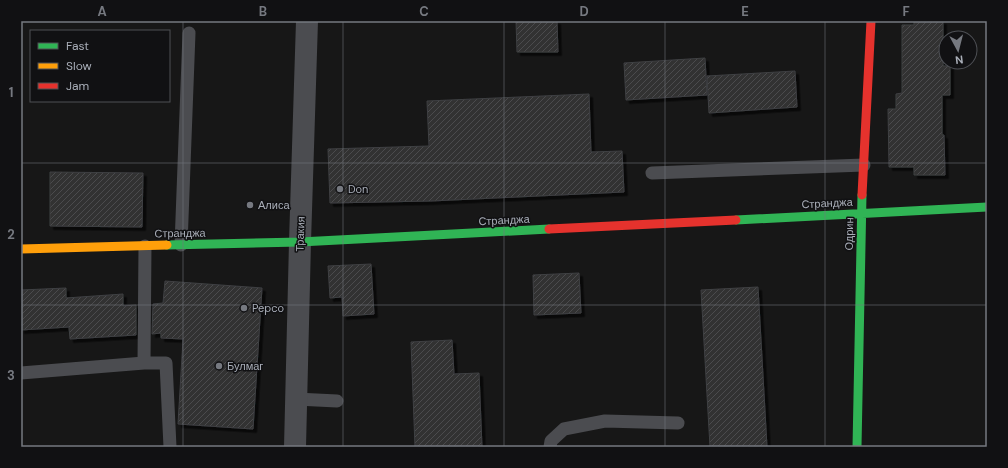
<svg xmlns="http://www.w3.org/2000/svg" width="1008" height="468" viewBox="0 0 1008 468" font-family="'DM Sans',sans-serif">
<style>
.building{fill:url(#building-hatch);stroke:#3f4043;filter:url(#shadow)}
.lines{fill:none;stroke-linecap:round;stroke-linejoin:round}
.lane{stroke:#4b4c50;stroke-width:13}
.street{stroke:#4b4c50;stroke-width:22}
.fast{stroke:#30b455;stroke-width:9}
.slow{stroke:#ff9f0a;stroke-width:9}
.jam{stroke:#e5322d;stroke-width:9}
.grid{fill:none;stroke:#767980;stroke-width:1;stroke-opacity:0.55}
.poi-dot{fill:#767980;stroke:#111113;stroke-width:1.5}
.labels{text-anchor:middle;stroke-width:3;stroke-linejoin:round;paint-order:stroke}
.poi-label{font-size:11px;fill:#a9aeb8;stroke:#111113;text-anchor:start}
.street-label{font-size:11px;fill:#a9aeb8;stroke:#111113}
.neatline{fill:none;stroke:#767980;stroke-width:1.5}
.grid-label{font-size:13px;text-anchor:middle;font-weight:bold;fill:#767980}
</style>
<defs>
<pattern id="building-hatch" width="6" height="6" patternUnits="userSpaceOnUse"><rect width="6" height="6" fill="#303031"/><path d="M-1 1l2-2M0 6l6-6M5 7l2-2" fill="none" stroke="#4b4b4d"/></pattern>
<filter id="shadow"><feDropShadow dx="3.5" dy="3.5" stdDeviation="0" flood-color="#0009"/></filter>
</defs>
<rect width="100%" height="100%" fill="#171717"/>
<path class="building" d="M516,21H557L558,52H517Z
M914,21H943V66H950V95H942V135H944L945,175H914V167H889L888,109H896V94L902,93V25H914Z
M705,58L707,95L626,100L624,63Z
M795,71L797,107L709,113L707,76Z
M589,94L591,152L622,151L624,192L431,201L330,203L328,149L429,146L427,101Z
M50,172L143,173L142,227L50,226Z
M371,264L374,314L343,316L342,297L330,298L328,266Z
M579,273L581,313L534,315L533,275Z
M165,281L262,288L253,429L178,424L183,339L161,338V333L152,334L153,304L163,303Z
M758,287L767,447H710L701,290Z
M66,288V298L123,294V306L136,305V335L70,339L69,327L21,330V290Z
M452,340L454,374L479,373L482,447H415L411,342Z"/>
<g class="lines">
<path class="lane" d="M652,173L864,165
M181,245L189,33
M144,363L145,246
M21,373L144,363H166L170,447
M296,399L337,401
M550,447L551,441L564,429L605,421L678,423"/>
<path class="street" d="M295,447L300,242L307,21"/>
<path class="fast" d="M736,220L987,207
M167,245L300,242L549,229
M857,447L862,195"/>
<path class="slow" d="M21,249L167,245"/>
<path class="jam" d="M862,195L871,21
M549,229L736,220"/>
</g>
<path class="grid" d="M183,21V447M343,21V447M504,21V447M665,21V447M825,21V447M21,163H987M21,305H987"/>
<g class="poi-dot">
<circle cx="340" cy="189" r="4"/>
<circle cx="250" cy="205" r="4"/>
<circle cx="244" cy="308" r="4"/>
<circle cx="219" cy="366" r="4"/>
</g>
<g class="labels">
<g class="poi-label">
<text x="348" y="193">Don</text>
<text x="258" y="209">Алиса</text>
<text x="252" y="312">Pepco</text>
<text x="227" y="370">Булмаг</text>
</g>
<g class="street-label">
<text transform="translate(827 203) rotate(-3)" y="4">Странджа</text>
<text transform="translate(504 220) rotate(-3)" y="4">Странджа</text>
<text transform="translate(180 233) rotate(-1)" y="4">Странджа</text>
<text transform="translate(300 234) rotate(-88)" y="4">Тракия</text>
<text transform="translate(849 234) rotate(-89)" y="4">Одрин</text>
</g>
</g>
<rect width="1008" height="468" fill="none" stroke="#111113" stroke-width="44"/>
<rect x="30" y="30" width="140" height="72" fill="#111113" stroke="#4e5055"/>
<rect x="38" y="43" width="20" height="6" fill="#30b455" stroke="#4e5055"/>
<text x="66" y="50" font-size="12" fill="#a9aeb8">Fast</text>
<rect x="38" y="63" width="20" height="6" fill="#ff9f0a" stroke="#4e5055"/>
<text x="66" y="70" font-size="12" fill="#a9aeb8">Slow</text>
<rect x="38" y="83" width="20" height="6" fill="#e5322d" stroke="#4e5055"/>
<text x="66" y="90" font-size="12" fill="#a9aeb8">Jam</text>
<g transform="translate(958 50) rotate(173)"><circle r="19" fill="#111113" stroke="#4e5055"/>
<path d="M0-3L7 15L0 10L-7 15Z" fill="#767980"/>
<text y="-6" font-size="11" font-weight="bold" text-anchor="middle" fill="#a9aeb8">N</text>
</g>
<rect x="22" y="22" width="964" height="424" class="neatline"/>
<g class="grid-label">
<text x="102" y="16">A</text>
<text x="263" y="16">B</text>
<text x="424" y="16">C</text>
<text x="584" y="16">D</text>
<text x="745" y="16">E</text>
<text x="906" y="16">F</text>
<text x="11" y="97">1</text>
<text x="11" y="239">2</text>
<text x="11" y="380">3</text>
</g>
</svg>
